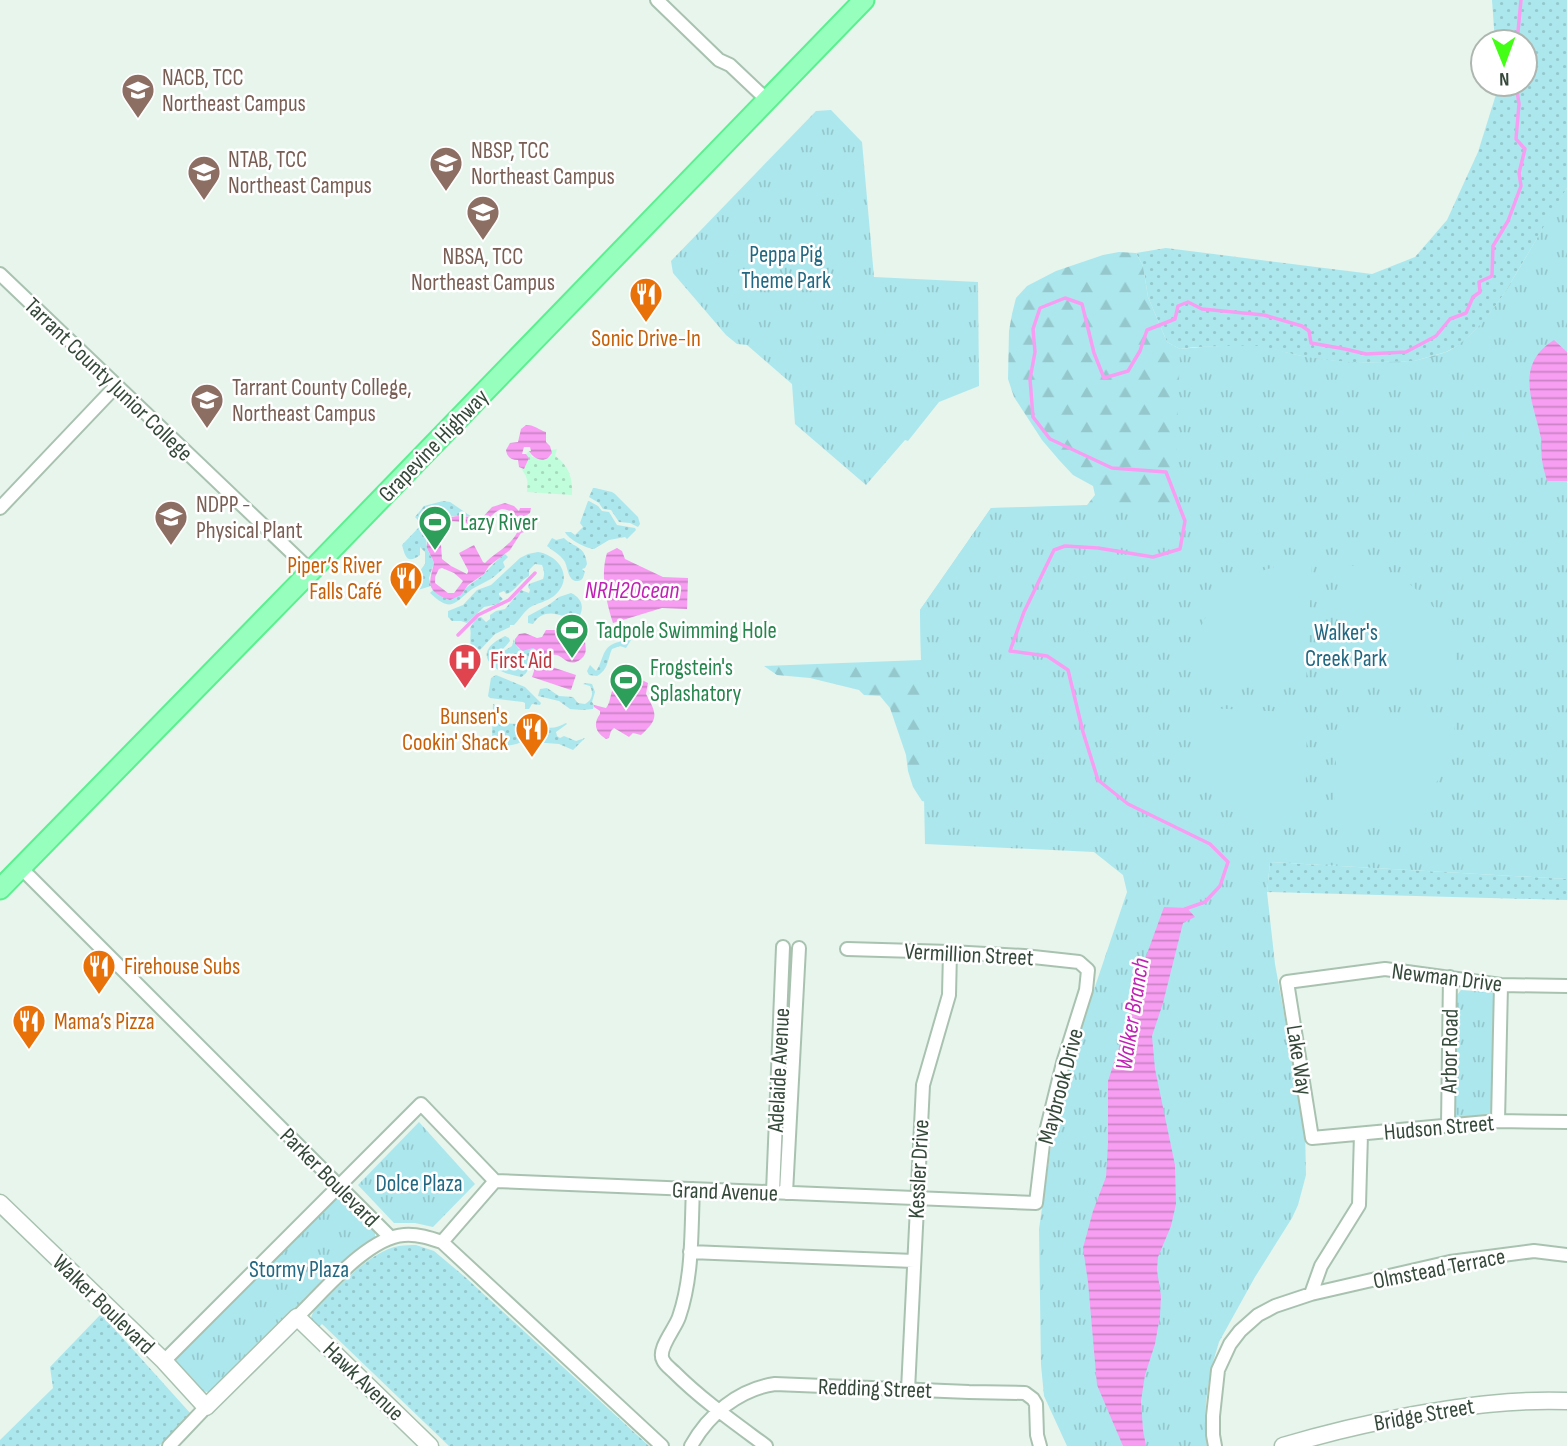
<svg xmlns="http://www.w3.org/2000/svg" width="1567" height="1446" viewBox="0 0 1567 1446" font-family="'Sofia Sans Condensed',sans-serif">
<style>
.grass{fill:url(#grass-dots)}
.forest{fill:url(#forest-firs)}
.sand{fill:url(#sand-dots)}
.park{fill:url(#park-tufts)}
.pitch{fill:#ace7ee}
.water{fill:url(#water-rules);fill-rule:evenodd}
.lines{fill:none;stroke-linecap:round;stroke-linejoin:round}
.stream{stroke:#f89ef2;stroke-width:3.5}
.minor-casing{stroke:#a9c2b0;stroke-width:16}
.tertiary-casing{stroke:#a9c2b0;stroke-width:19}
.primary-casing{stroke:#5bf08f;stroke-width:23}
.minor{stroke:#fff;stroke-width:12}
.tertiary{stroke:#fff;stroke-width:16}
.primary{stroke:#97ffbd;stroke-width:19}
.labels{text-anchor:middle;stroke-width:5;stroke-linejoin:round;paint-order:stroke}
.education-label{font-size:23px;fill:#785e54;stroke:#fff;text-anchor:start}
.park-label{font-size:23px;fill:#226882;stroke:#fff}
.food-label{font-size:23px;fill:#c56008;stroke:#fff;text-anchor:end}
.street-label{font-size:23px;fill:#35493a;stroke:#fff}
.leisure-label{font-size:23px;fill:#27864d;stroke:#fff;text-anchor:start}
.health-label{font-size:23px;fill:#be3a42;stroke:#fff;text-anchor:start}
.water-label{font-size:24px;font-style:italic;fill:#c122b6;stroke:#fff}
</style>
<defs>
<pattern id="grass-dots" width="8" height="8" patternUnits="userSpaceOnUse" patternTransform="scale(1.75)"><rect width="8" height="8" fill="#ace7ee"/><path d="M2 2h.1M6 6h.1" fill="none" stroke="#95c8cd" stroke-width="1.8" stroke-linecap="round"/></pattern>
<pattern id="forest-firs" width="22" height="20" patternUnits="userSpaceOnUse" patternTransform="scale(1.75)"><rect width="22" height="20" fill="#ace7ee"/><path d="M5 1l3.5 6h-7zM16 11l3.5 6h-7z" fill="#95c8cd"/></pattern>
<pattern id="sand-dots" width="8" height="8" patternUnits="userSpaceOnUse" patternTransform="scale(1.75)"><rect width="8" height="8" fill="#c0fddb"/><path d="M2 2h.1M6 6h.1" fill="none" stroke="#a6dabd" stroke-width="1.8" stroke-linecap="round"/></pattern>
<pattern id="park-tufts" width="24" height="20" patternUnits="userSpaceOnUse" patternTransform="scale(1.75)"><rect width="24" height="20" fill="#ace7ee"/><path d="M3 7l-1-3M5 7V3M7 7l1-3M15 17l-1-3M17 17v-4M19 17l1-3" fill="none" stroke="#95c8cd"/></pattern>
<pattern id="water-rules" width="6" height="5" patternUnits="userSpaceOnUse" patternTransform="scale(1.75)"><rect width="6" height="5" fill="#f89ef2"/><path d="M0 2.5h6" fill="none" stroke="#ca83c5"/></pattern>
</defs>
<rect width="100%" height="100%" fill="#e7f5ec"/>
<path class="grass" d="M1492,0H1567V188L1504,294L1484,321L1461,344L1446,352L1414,361L1351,363L1306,357L1256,346L1195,347L1180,349L1167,342L1148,297L1143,266L1136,253L1166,248L1372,274L1415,257L1447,220L1478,152L1498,88V84H1525V42H1495Z
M593,488H595L612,492L615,494L638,517L640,524L638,527L630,523L619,522L611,510L603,509L599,503L589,497Z
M443,501L450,502L472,517C455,514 442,516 432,531C428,536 425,541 427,547C428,552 432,557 434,563L429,578L431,586L418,590L414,579L425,564V552L420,547V555C407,565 405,556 402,545L422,524L415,517L424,506Z
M588,501H589L598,506L602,511L609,512L617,525L635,528L636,530L627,539L625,537L609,540L594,549C585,548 568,539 565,532H571L575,535L583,527L580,523Z
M552,538L556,540L564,538C574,548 585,545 587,564L585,568L582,569L585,572C583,576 584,580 578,581C568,582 568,568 565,562C561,555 553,551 547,546Z
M538,552C561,556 574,579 554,596C546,602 537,603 529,608C523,613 519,620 514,625H510V627L495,634L480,650L473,649C468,643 472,634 470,628L476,618L481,617L486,622L490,619V615L496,611L505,609L521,590L529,593L530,590L528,587L529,584L543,579C545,574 544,570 542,565L535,564L529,570V576C519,581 514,593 506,594L504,591L499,593V595L503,599L498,604L484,607L467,623L461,621H452L448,617V611L463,605L477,590L491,585L520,558L528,554Z
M505,554L508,557L503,562L505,567C499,572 494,578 487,581C482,584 477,586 472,589C455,602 452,614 430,593L433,590L436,593L461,595C466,587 470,584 478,579C488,571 494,561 505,554Z
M571,593C584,599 585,611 576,621C559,614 544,607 533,624L528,623V616L550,604L559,597Z
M505,636L509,638L510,641C502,652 492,653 508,666L515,659L509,655L505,659L504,651L512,646L514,639L515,644L519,649L533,648L540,653L539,656L535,657L529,662C530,668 527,674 521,677C494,673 468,654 505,636Z
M629,639L631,640L626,648L620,646L612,649C607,660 609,669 597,676L589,675L587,671L590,665L596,671C602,664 602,650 611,645C616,642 623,641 629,639Z
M496,675L525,687L541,703L540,705L532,704L529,709H525V703L523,702L490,698L488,696L491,678Z
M586,683L592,684L595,692L592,702L594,705L593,709L582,710L570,709L559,701L538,696L540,689L547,688L559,696L573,697L578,703L585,704C592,700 594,694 590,686L583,684Z
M493,704L495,705L493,723L518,724L525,735V739C516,747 501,748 492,738Z
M533,722C545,729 554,730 566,723L567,724L556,732L557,736L560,738L564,736L576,741L585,738L573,750L559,744L532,742L530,733L525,727Z
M1270,862L1567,879V900L1267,892Z
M416,1245L434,1251L465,1277L649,1446H449L322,1324L318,1328L310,1320L314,1310C336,1290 369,1251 399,1246C404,1245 411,1245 416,1245Z
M101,1314L191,1414L159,1446H0V1440L53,1388L50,1367Z"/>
<path class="forest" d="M1567,188L1495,360L1229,437L938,804L922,801L913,787L908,771L906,755L890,708L880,696L864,695L859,690L810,678L777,675L764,666L921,660L920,610L991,508L1087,505L1095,495L1093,486L1073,475L1059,460L1042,440L1014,397L1008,379L1009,331L1012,314L1016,298L1027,286L1056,271L1103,255L1119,252L1136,253L1143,266L1148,297L1167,342L1180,349L1256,346L1306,357L1351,363L1414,361L1447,352L1461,344L1484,321L1504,294Z"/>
<path class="sand" d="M557,449L555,456C569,465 573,479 572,495L527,492C528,479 528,479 521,468L524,469L529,458L526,454L529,451L532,457L548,458L551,455V450Z"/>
<path class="park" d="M831,110L862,142L874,277L978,282L979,386L939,402L908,441L905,440L866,485L795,424L792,384L747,345L737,344L726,335L673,273L671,261L816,111Z
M1567,188V879L1270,862L1267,892L1275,964L1305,1129L1306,1175L1298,1205L1292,1218L1255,1277L1219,1342L1211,1369L1206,1401L1205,1432L1207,1446H1067L1044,1396L1041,1365L1039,1229L1055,1118L1080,1031L1127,892L1123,875L1094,852L925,844L920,610L991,508L1175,504L1180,349C1204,346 1230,345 1255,346C1273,347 1289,355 1307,357C1344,363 1416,369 1449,351C1463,343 1475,331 1485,319C1518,280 1539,230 1567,188Z
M1461,990L1497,993L1495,1117L1464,1120L1455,1118L1457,995Z
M419,1122L475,1184L433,1227L415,1223H394L358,1185Z
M339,1195L343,1197L375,1229V1237L351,1256L218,1389C200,1401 185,1375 174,1363L175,1358L335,1196Z"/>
<path class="pitch" d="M1291,564L1312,565L1306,681L1192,679C1193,671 1192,661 1193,652C1203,601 1241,570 1291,564Z
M1341,565C1350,566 1359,565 1368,567C1413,575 1445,610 1455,654C1457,664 1456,676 1456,686L1342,684Z
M1190,707L1307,713L1305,829C1286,827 1265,826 1247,817C1206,795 1188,751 1190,707Z
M1346,713L1455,715C1455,725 1455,737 1452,747C1442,786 1412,820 1372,828C1359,830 1346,830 1333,830L1338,716Z"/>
<path class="water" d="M1554,340L1567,352V481H1547C1545,474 1543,467 1542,460C1541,452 1542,445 1541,438C1533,401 1514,365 1554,340Z
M526,425C535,425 539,430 546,432V442L550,446L552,453L548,458C541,462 533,458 529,451H531L530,447H524L522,454H526L529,458L524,469L519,467L518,460C511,460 507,457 506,450L510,443L518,442L521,429Z
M505,503L514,506L519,511L520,508H531L530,513L524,517V522L531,524V530L521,533L510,550L489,566L484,574L468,585L461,595L450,600C425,591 429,584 434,563C432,557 429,553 427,548C426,542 428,537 431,532C443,514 461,513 480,520L492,507ZM502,509C508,510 514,511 517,518C526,538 495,552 485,563L483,562L474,545L459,553L468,570V572L467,574L451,566L442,559L441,545L437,535C445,510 467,527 481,525C490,524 489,513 502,509ZM442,568L454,573L463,581L454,593H448L435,583V577L439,569Z
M617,548L622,551L625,559L663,577L688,578L687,609L662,608L613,623C606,601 600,575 607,553Z
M546,630H558V633L561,636C572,636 577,632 585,642C586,649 587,654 581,659C567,670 563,652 552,655C550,655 549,657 547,658V664L549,666L576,675L571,690L532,677L540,653L533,648L522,651L515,644V639L519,634L525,633L537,638L542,637Z
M642,680L648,683L646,694C657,714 659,719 641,735L633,733L629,737L614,728L611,731L609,738L606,739C595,732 593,724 600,714V711L594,707V705L606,708C612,701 609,690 617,684H632L636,681Z
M1164,907L1187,908L1195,917L1183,923L1163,1003L1152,1036L1155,1069L1175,1165L1176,1204L1171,1226L1158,1257L1157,1270L1161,1296L1160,1316L1155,1344L1145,1375L1141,1401L1143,1430L1146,1446H1123L1097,1385L1088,1282L1083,1248L1093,1211L1106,1177L1108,1144V1081L1127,1023L1144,962Z"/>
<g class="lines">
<path class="stream" d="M1517,42L1521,0
M458,635L478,615L509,600L535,573
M1185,909L1205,902L1220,886L1228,862L1210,844L1128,804L1098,780L1083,732L1068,670L1047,656L1010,651L1024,612L1054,550L1065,546L1098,548L1153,557L1180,549L1185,521L1166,472L1112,468L1050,439L1033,417L1030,379L1035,352L1033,329L1040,308L1065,298L1082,304L1094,353L1104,378L1128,371L1140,351L1147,330L1175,319L1178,306L1188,302L1202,309L1264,315L1302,326L1309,331L1311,343L1345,349L1366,354L1406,352L1436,336L1450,319L1466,313L1473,297L1480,292L1479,282L1492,276L1493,246L1508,221L1521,186L1519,173L1525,149L1516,139L1519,104L1516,84"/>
<defs>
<path id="minor" d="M657,0L719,60L730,65L767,100
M0,274L311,571
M0,508L116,386
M20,867L390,1237
M1567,986L1501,985L1385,969L1287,982L1312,1138L1498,1121L1567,1122
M1498,1121L1501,985
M1448,1124L1450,977
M693,1189C691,1232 693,1276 679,1317C675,1329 657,1349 663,1360C665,1365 671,1369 674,1372C702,1400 735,1423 766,1446
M773,1192L783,947
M786,1193L799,948
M442,1242L495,1181L1036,1203L1043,1144L1063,1063L1086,990L1088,970L1079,962L1024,956L950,952L847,949
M690,1252L914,1261
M1311,1294L1321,1266L1359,1205L1361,1134
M297,1317C323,1292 368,1237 404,1235C418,1234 430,1238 442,1242L662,1446
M164,1361L421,1104L495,1181
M908,1390L923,1085L949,995L950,952
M169,1446L206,1407
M691,1446C708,1415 739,1389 775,1384L969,1392L1025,1393L1033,1399L1036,1404L1037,1435L1040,1446
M1215,1446L1213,1435V1416L1218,1370L1230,1344L1240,1331L1258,1315L1275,1306L1311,1294L1450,1262L1534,1251L1567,1255"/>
<path id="tertiary" d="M0,1203L164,1361L206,1407L297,1317L430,1446
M1283,1446C1326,1433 1369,1423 1413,1415C1466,1406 1513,1399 1567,1401"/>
<path id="primary" d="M0,889L311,571L864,0"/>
</defs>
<use href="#minor" class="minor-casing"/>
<use href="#tertiary" class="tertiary-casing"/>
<use href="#primary" class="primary-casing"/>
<use href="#minor" class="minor"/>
<use href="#tertiary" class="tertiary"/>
<use href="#primary" class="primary"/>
</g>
<defs>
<symbol id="university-pin" viewBox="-11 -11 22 30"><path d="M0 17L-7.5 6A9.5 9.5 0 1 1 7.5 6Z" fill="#8d6e63" stroke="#fff"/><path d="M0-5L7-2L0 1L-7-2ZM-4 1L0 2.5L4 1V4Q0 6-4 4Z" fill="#fff"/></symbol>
<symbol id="restaurant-pin" viewBox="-11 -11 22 30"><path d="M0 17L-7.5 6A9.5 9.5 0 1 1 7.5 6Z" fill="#e8710a" stroke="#fff"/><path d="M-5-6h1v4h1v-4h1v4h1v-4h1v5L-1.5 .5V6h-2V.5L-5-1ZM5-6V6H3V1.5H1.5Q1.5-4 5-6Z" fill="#fff"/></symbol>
<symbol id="stadium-pin" viewBox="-11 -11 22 30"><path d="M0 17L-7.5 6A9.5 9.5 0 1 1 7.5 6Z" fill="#2e9e5b" stroke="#fff"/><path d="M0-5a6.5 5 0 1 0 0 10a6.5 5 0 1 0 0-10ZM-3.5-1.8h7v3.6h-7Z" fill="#fff"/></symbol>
<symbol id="hospital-pin" viewBox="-11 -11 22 30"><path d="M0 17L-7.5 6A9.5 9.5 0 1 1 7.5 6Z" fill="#e0444e" stroke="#fff"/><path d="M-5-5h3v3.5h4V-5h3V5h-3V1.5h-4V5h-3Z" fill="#fff"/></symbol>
</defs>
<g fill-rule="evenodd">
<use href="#university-pin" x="119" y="71" width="38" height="52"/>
<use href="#university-pin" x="427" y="144" width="38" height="52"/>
<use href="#university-pin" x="185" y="153" width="38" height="52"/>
<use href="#university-pin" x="464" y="193" width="38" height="52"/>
<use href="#restaurant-pin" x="627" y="275" width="38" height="52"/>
<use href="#university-pin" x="188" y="381" width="38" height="52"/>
<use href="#university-pin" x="152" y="498" width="38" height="52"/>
<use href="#stadium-pin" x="416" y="503" width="38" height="52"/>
<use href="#restaurant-pin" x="387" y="559" width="38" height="52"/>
<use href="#stadium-pin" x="553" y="611" width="38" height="52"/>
<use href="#hospital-pin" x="446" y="641" width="38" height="52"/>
<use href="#stadium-pin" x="607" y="661" width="38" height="52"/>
<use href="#restaurant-pin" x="513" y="710" width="38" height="52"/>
<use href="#restaurant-pin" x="80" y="947" width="38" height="52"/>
<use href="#restaurant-pin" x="10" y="1002" width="38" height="52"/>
</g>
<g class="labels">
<g class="education-label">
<text x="162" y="85">NACB, TCC<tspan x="162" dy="26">Northeast Campus</tspan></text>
<text x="471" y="158">NBSP, TCC<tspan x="471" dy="26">Northeast Campus</tspan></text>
<text x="228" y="167">NTAB, TCC<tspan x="228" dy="26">Northeast Campus</tspan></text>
<text x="483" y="264" text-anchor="middle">NBSA, TCC<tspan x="483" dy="26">Northeast Campus</tspan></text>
<text x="232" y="395">Tarrant County College,<tspan x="232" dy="26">Northeast Campus</tspan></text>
<text x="196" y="512">NDPP -<tspan x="196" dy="26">Physical Plant</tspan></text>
</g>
<g class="park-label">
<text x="786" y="262">Peppa Pig<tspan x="786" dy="26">Theme Park</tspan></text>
<text x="1346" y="640">Walker's<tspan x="1346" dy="26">Creek Park</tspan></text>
<text x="419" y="1191">Dolce Plaza</text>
<text x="299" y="1277">Stormy Plaza</text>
</g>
<g class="food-label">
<text x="646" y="346" text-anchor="middle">Sonic Drive-In</text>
<text x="382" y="573">Piper’s River<tspan x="382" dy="26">Falls Café</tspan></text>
<text x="508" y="724">Bunsen's<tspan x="508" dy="26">Cookin' Shack</tspan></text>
<text x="124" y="974" text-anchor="start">Firehouse Subs</text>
<text x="54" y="1029" text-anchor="start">Mama’s Pizza</text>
</g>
<g class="street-label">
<text transform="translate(109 379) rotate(44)" y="8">Tarrant County Junior College</text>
<text transform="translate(433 445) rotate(-46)" y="8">Grapevine Highway</text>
<text transform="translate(969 954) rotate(3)" y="8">Vermillion Street</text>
<text transform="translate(1447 977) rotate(7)" y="8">Newman Drive</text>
<text transform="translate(1449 1051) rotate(-89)" y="8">Arbor Road</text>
<text transform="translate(1300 1060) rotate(81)" y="8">Lake Way</text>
<text transform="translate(778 1070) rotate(-87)" y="8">Adelaide Avenue</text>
<text transform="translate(1060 1086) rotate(-75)" y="8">Maybrook Drive</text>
<text transform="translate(1439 1127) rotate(-5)" y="8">Hudson Street</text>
<text transform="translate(918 1169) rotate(-87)" y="8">Kessler Drive</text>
<text transform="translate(330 1177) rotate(45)" y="8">Parker Boulevard</text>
<text transform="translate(725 1191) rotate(2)" y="8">Grand Avenue</text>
<text transform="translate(1439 1268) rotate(-11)" y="8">Olmstead Terrace</text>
<text transform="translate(104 1304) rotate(44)" y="8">Walker Boulevard</text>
<text transform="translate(364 1381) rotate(44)" y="8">Hawk Avenue</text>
<text transform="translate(875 1388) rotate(2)" y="8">Redding Street</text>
<text transform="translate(1424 1414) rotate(-10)" y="8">Bridge Street</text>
</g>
<g class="leisure-label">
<text x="460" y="530">Lazy River</text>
<text x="596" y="638">Tadpole Swimming Hole</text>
<text x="650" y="675">Frogstein's<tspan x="650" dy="26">Splashatory</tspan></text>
</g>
<g class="health-label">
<text x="490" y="668">First Aid</text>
</g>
<g class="water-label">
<text x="632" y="598">NRH2Ocean</text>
<text transform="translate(1132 1014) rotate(-81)" y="8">Walker Branch</text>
</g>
</g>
<g transform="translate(1504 63) rotate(179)"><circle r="33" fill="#ffffff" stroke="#aeb6b0" stroke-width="2"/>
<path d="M0-5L12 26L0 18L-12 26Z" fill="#43ff15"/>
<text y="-10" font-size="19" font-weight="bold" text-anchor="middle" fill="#35493a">N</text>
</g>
</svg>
